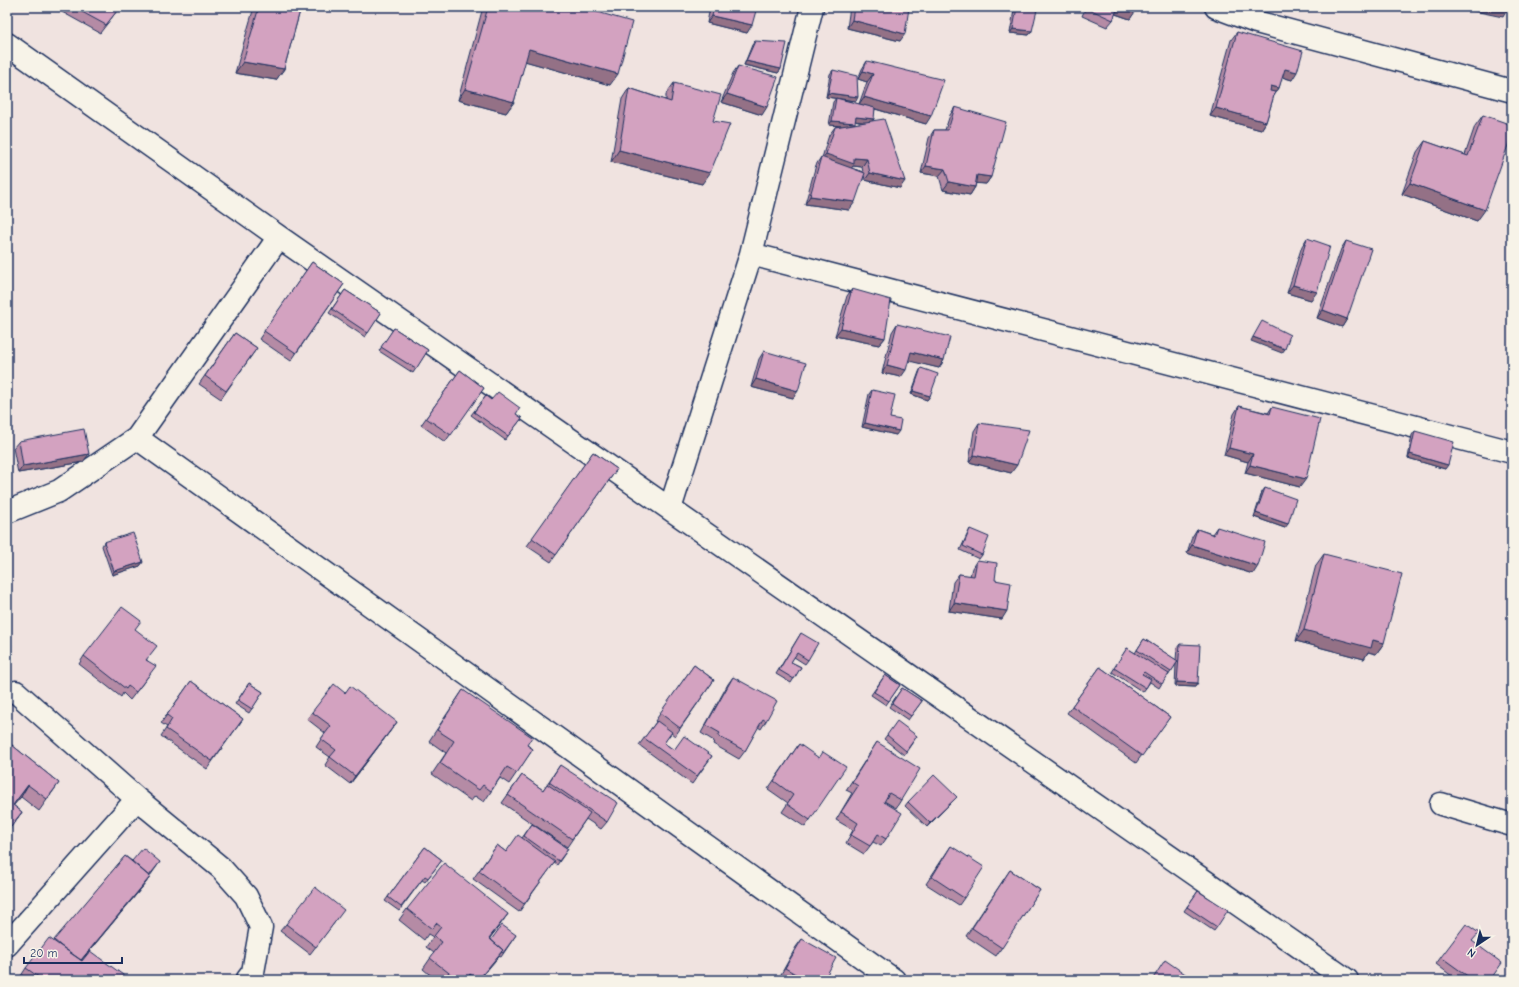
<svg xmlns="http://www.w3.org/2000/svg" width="1519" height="987" viewBox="0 0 1519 987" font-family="'Comic Neue',sans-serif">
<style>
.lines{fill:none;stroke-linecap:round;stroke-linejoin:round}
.minor-casing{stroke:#1b2f5e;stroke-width:25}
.minor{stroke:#f7f3e8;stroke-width:22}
.wall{fill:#b58ba5;stroke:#1b2f5e;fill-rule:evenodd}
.shaded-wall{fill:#947186;stroke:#1b2f5e}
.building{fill:#d3a2c0;stroke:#1b2f5e}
</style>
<rect width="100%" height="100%" fill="#f0e3e0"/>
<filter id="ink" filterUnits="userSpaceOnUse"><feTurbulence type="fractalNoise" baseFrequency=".025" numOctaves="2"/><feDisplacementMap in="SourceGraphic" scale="8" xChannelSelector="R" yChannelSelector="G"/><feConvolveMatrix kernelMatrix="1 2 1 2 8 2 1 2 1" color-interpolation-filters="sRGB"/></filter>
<g filter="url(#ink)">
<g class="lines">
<defs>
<path id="minor" d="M1216,7L1256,22L1512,91
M7,44L279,237L1347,980
M279,237L137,438L894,980
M751,254L812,7
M670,509L751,254L1512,452
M7,512L59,491L137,438
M16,692L137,799L221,868L246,896L261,927L253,972L247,980
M1441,804L1512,825
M7,945L137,799"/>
</defs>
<use href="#minor" class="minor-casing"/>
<use href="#minor" class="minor"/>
</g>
<path class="wall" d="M65,7H120L100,33L62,12Z
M254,7H301L284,69L276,80L235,73Z
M483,7H580L610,85L525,61L514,102L506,113L458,100Z
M710,7H757L747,33L707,23Z
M850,7H904L900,41L847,28Z
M1016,7H1020L1032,31L1029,35L1010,33L1014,10Z
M1086,7H1137L1130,19L1115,14L1113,20L1107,27L1082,16Z
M1237,32L1292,80L1282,77L1279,88L1274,95L1266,122L1261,130L1210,116L1231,40Z
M755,41L781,69L778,73L744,65L752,45Z
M867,61L926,124L875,109L872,121L900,188L865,180L864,176L849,210L805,204L816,165L821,157L822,158L829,135L835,127L841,126L829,125L833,102L836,98L859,104L867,82L858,79L862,69ZM855,121L866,122L854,124ZM853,166L862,167L863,172L851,168Z
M738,66L762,115L721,102L733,73Z
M833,70L856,101L826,97L830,74Z
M674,83L713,121L702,184L611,162L622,99L629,88L666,100V94Z
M955,107L991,177L986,184L976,183L975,187L970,195L943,190L939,176L921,173L929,138L934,130H945L950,115Z
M1483,115L1477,221L1402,194L1417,152L1425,141L1465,155L1475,126Z
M1307,238L1311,300L1287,293L1302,246Z
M1346,241L1347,319L1342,327L1317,318L1341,249Z
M312,262L344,284L291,361L259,339Z
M852,289L885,338L879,345L835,336L847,296Z
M345,290L381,313L365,337L329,313Z
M897,324L944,360L939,368L908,360L901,377L882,373L892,332Z
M394,328L428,350L413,373L379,351Z
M235,333L257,348L221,399L199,384Z
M764,351L793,398L751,387L759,359Z
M921,368L930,396L927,400L911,394L919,372Z
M460,370L484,388L445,442L421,425Z
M872,390L890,418L896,435L862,427L869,394Z
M486,396L522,418L505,440L471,415Z
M1239,406L1268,413L1272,407L1300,487L1245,473L1248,462L1224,455L1234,414Z
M979,423L1011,473L969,462L974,431Z
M1415,431L1445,469L1408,458L1412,435Z
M19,441L83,462L18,473L13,448Z
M593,452L617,469L551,562L527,546Z
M1265,488L1285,528L1254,517L1262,492Z
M1217,527L1253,574L1187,553L1192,537L1197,529L1212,534Z
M970,529L982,555L979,559L960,550L968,533Z
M104,542L143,562L140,566L112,575L102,546Z
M1324,554L1384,643L1376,654L1368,652L1364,659L1296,641L1316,565Z
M977,560L995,580L1002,619L949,611L953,582L959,574L970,576L972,568Z
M135,629L147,660L150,674L130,700L123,693L121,697L79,664L84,656Z
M801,633L808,660L805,664L794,657L791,662L801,667L791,683L776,674Z
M1144,639L1176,660L1177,648L1180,644L1195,687L1175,686L1176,664L1168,676L1167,675L1159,688L1150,682L1143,692L1112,672L1127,648L1135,653Z
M694,665L714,680L675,736L671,733L664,743L674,750L712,756L692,784L639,745L656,722L655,721Z
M1100,667L1170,717L1136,763L1067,713Z
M885,675L900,685L886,705L871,695Z
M733,677L766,721L761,729L758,727L745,751L739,759L713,744L714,741L701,733L728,684Z
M191,681L243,719L207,769L161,736L167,727L161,723Z
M249,683L263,692L249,713L235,704Z
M902,688L922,701L908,720L889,707Z
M463,690L527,745L533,749L509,784L500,778L484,802L475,796L471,801L432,774L446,753L429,741Z
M312,712L391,730L350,784L325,765L330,757L316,747L325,733L307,719Z
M887,735L917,736L904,755L884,739Z
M7,741L59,783L39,811L21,797L13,805L22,812L7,832Z
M877,742L901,800L896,808L884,801V802L886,839L881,846L873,842L864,854L846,843L853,830L836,820L852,793L846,790Z
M799,744L810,820L805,827L782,812L788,803L768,789Z
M560,765L607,822L601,829L586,819L567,847L502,803L522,775L543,790L547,784Z
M957,797L927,827L905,806L908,802Z
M532,824L568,849L557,865L554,863L519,912L473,879L497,845L506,852L522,838Z
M951,846L964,898L959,905L926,884Z
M425,847L442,860L425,882L422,880L399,911L385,901Z
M125,856L132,861L160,862L150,876V877L145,884L81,961L130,980H20L19,979L26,968L54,941Z
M1010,870L1040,890L996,956L966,936Z
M1198,891L1217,927L1214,931L1184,911Z
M407,909L500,925L489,939L491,940L516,935L501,957L498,956L479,980H436L423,969L434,953L426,947L433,937L428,934L424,940L399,920Z
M338,918L310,954L280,931L286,924Z
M802,939L824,980H787L780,976L796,947Z
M1441,957L1490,980H1457L1436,964Z"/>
<path class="shaded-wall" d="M1117,7H1122L1135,12L1130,19L1113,13Z
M1471,7H1512V11L1507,10L1503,17L1469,10Z
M712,16L752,25L747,33L707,23Z
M852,20L905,34L900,41L847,28Z
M1013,29L1032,31L1029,35L1010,33Z
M529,49L618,74L610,85L521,60Z
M746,61L781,69L778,73L744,65Z
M243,62L284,69L276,80L235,73Z
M1285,69L1297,72L1292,80L1279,76Z
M863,71L873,74L867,82L858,79Z
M1271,86L1279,88L1274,96L1266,93Z
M465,89L514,102L506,113L458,100Z
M828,93L858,97L856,101L826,97Z
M727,94L767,107L762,115L721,102Z
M864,97L931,116L926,124L859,104Z
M1216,108L1266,122L1261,130L1210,116Z
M856,117L874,119L871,123L853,121Z
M832,121L855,123L852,127L829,125Z
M619,150L710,173L702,184L611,162Z
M826,154L854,158L867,159L862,167L853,166L849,172L820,161Z
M926,166L945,169L939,176L921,173Z
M870,173L905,181L900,188L865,180Z
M977,175L991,177L986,184L971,183Z
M949,182L975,187L970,195L943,190Z
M1410,183L1485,210L1477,221L1402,194Z
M810,196L855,202L849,210L805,204Z
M1293,285L1317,292L1311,300L1287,293Z
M1323,310L1347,319L1342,327L1317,318Z
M841,328L885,338L879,345L835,336Z
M1253,337L1285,349L1282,353L1251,341Z
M911,352L944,360L939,368L905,360Z
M887,365L906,370L901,377L882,373Z
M756,379L798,391L793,398L751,387Z
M913,391L930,396L927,400L911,394Z
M865,423L899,431L896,435L862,427Z
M1229,448L1253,454L1248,462L1224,455Z
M89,454L83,462L18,473L23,466Z
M1410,454L1448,465L1445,469L1408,458Z
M974,455L1017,465L1011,473L969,462Z
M1250,465L1306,479L1300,487L1245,473Z
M1256,513L1288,524L1285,528L1254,517Z
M1192,545L1258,566L1253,574L1187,553Z
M143,562L140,566L112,575L114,571Z
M954,603L1007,611L1002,619L949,611Z
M1304,630L1373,640L1384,643L1376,654L1368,652L1364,659L1296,641Z
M1177,682L1198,683L1195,687L1175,686Z
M397,722L391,730L350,784L355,776Z
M28,785L21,797L7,813Z
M957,797L927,827L930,823Z
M22,812L14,823L7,832V831Z
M150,877L145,884L74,969L79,962Z
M508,914L500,925L481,949L489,938Z
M503,950L495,961L479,980H478Z"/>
<path class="building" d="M73,7H120L106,25Z
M259,7H301L284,69L243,62Z
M488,7H580L632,22L618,74L529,49L514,102L465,89Z
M714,7H757L752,25L712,16Z
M854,7H904L909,8L905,34L852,20Z
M1017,7H1020L1037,10L1032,31L1013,29Z
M1088,7H1118L1113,20L1087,8Z
M1122,7H1137L1135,12Z
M1499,7H1509L1508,9Z
M1237,32L1303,51L1297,72L1285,69L1279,88L1271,86L1270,91L1275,92L1266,122L1216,108Z
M755,41L787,43L781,69L746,61Z
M867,61L944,80L931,116L864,97L873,74L863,71Z
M738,66L778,77L767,107L727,94Z
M833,70L857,76L858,97L828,93Z
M674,83L721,95L713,121L730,124L710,173L619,150L629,88L671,102Z
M836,98L875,108L874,119L856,117L855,123L832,121Z
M955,107L1006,122L991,177L977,175L975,187L949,182L945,169L926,166L934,130H948Z
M1483,115L1512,125V134L1485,210L1410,183L1425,141L1468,156Z
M884,119L905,181L870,173L867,159L854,158V164L826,154L835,127Z
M821,157L865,173L855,202L810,196Z
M1307,238L1330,246L1317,292L1293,285Z
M1346,241L1371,249L1347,319L1323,310Z
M312,262L344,284L296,353L264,331Z
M852,289L891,300L885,338L841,328Z
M345,290L381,313L368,333L332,309Z
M1262,321L1290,335L1285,349L1253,337Z
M897,324L950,337L944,360L911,352L906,370L887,365Z
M394,328L428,350L416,369L381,347Z
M235,333L257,348L226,391L205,376Z
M764,351L806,363L798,391L756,379Z
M921,368L938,374L930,396L913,391Z
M460,370L484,388L451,435L426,418Z
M872,390L895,395L890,418L901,420L899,431L865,423Z
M498,392L520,408L516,414L522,418L508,436L474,412L486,396L491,400Z
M1239,406L1270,414L1272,407L1320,419L1306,479L1250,465L1253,454L1229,448Z
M979,423L1029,430L1017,465L974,455Z
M84,429L89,454L23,466L19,441Z
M1415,431L1454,442L1448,465L1410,454Z
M593,452L617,469L556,555L532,538Z
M1265,488L1296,499L1288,524L1256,513Z
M1217,527L1265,542L1258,566L1192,545L1197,529L1214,535Z
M970,529L989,537L982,555L963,546Z
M133,533L143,562L114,571L104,542Z
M1324,554L1402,574L1384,643L1373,640L1371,648L1304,630Z
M977,560L997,563L995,580L1011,583L1007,611L954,603L959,574L974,576Z
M122,607L141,621L135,629L157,646L146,660L156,666L136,692L128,686L126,689L84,656Z
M801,633L818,643L808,660L797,653L791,662L801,667L794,679L779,670Z
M1144,639L1178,661L1171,672L1137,650Z
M7,642L12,645L7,651Z
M1180,644L1200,645L1198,683L1177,682Z
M1127,648L1169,674L1162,684L1144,672L1142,674L1151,679L1146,688L1114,668Z
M694,665L714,680L680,728L660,713Z
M1100,667L1170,717L1142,756L1072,706Z
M885,675L900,685L889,701L874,692Z
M733,677L777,701L766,721L763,719L745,751L718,736L720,733L706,725Z
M191,681L243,719L212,761L166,729L172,719L167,715Z
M249,683L263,692L252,709L238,700Z
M334,684L345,693L350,686L397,722L355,776L330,757L336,750L321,739L331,726L312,712Z
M902,688L922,701L911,716L892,703Z
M463,690L532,737L527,745L533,749L517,773L507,767L491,791L483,785L479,790L440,763L454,741L437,730Z
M657,721L672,732L664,743L674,750L684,736L712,756L697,776L644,738Z
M897,721L917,736L906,751L887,735Z
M7,741L59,783L47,799L28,785L13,805L22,812L7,831Z
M877,742L920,769L901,800L889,793L884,802L902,813L886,839L878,834L870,846L851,835L858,823L841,812L858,786L852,782Z
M799,744L819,758L823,752L846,767L810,820L787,804L793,795L774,781Z
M560,765L618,803L607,822L549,782Z
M522,775L543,790L547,784L590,813L572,839L508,795Z
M934,775L957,797L930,823L908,802Z
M532,824L568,849L559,861L524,836Z
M518,835L555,862L524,904L479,871L497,845L506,852Z
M951,846L984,867L964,898L932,877Z
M425,847L442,860L428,878L425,876L401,907L388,897Z
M143,848L160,862L149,876L132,861Z
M125,856L150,877L81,960L61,946L54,940Z
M444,863L508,914L489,938L503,950L478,980L470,974L466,980H458L430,958L442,942L434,936L441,927L436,923L432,929L407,909Z
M1010,870L1040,890L1002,948L972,928Z
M315,887L344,910L316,947L286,924Z
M1198,891L1228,910L1217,927L1187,907Z
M1466,924L1479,933L1472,941L1502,963L1490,980H1473L1441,957Z
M502,925L516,935L503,953L501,952L503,950L491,940Z
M49,938L82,961L90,951L130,980H43L26,968Z
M802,939L836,958L824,980H806L785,968Z
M1165,960L1194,980H1152Z
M429,974L436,980H424Z
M1338,976L1344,980H1335Z"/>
</g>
<rect width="1519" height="987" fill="none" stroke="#f7f3e8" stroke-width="24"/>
<rect x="12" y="12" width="1495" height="963" fill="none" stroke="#1b2f5e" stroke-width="1.5" filter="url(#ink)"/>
<g transform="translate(1477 945) rotate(215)" stroke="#f7f3e8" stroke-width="3" paint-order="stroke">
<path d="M0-3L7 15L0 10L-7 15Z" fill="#1b2f5e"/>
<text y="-6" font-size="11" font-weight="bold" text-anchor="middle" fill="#1b2f5e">N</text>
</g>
<path d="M24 957v6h98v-6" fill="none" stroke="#1b2f5e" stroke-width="2"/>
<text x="30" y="957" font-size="12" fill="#1b2f5e" stroke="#f7f3e8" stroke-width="3" paint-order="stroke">20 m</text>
</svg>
